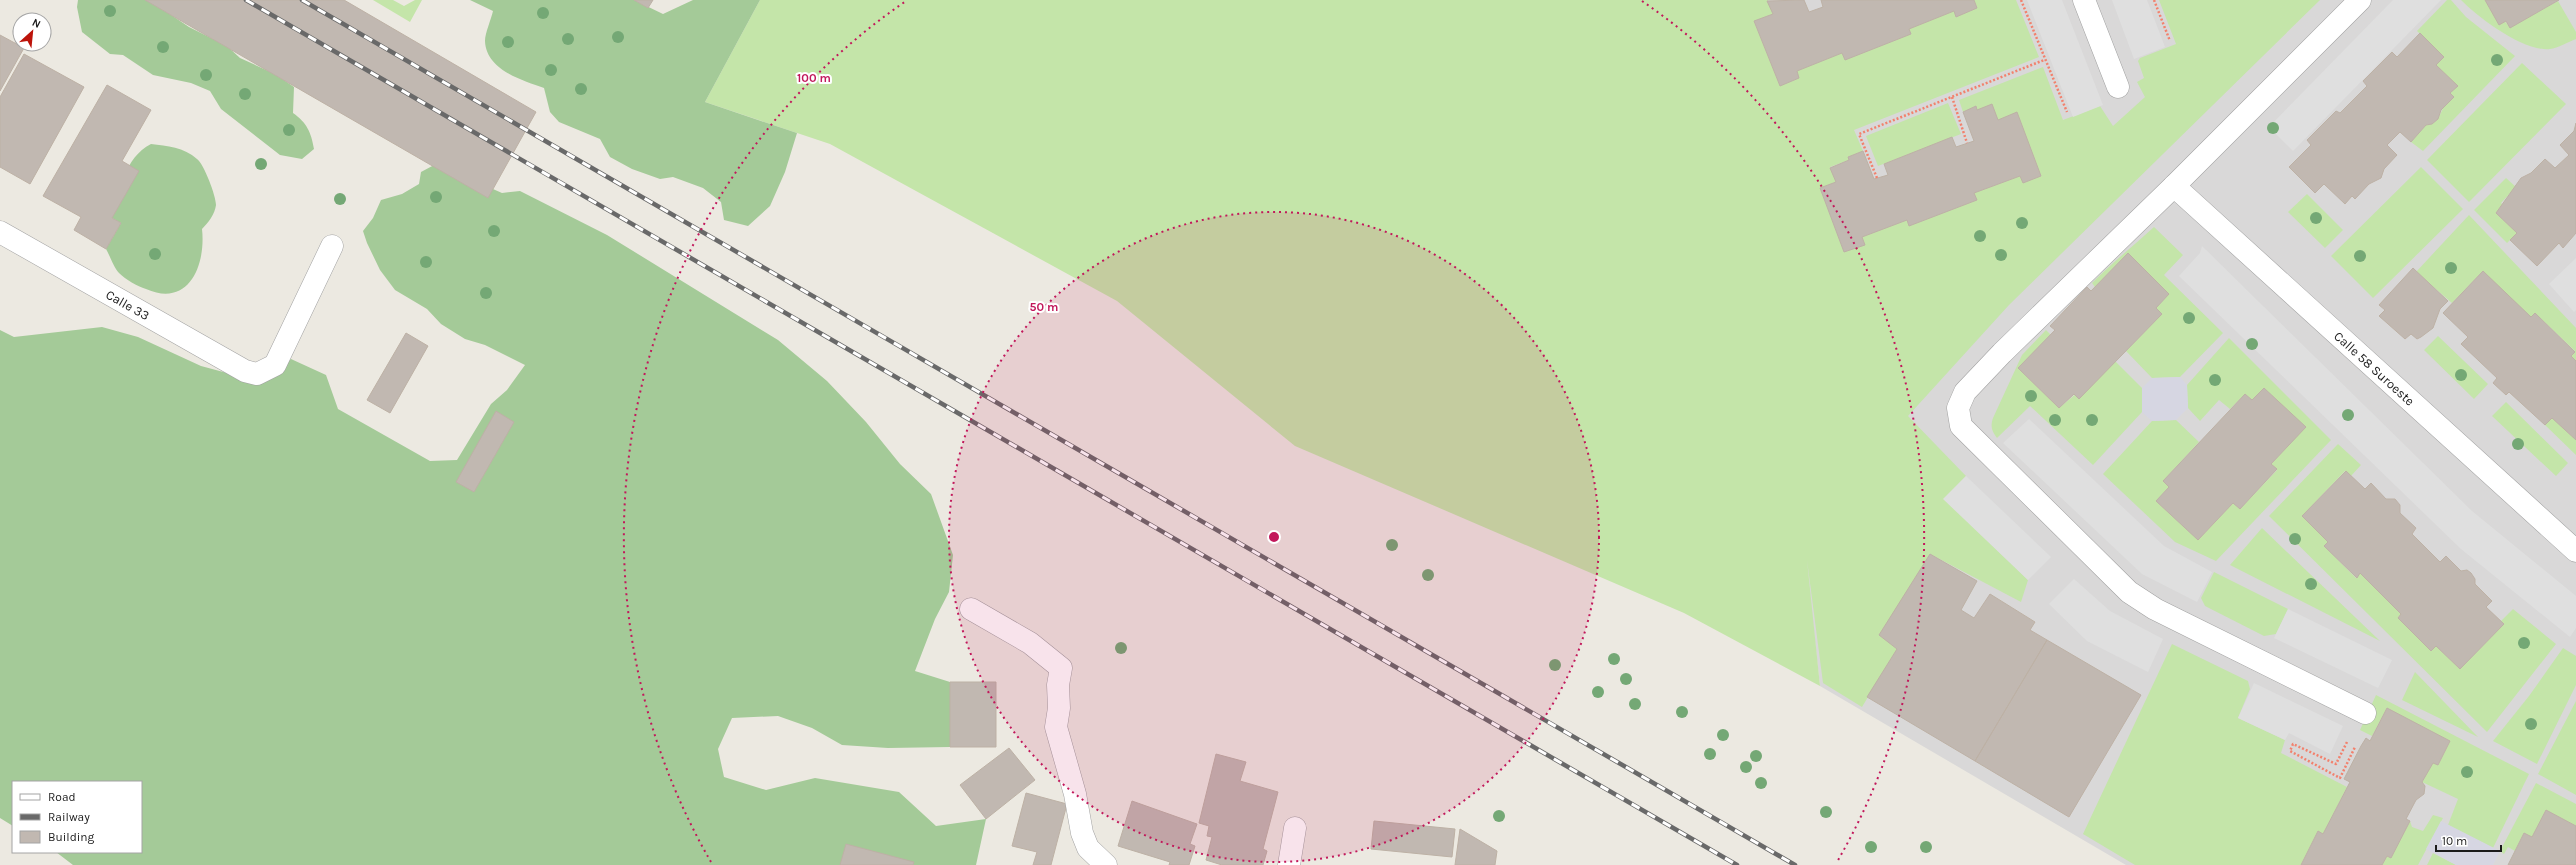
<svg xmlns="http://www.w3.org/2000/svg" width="2576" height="865" viewBox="0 0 2576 865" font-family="Karla,sans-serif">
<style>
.residential{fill:#d9d8d8}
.grass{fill:#c4e5a9}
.forest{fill:#a4ca98}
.parking{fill:#dfdfdf}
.plaza{fill:#d6d6e2}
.building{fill:#c1b8b1;stroke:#bdb1a5}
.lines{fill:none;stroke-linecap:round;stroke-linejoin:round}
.minor-casing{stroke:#a2a2a2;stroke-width:23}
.path{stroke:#f2816d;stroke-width:2.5;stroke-dasharray:2 2;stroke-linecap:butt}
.minor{stroke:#fff;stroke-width:22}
.rail-casing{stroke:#696969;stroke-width:4.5}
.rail{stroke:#fff;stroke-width:3;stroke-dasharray:9;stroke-linecap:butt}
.tree{fill:#74a875}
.ring{fill:none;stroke:#c2185b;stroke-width:2;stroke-dasharray:2 4}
.labels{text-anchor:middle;stroke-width:4;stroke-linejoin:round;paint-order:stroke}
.street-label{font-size:13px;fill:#1b1b1b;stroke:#fff}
.centre{fill:#c2185b;stroke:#fff;stroke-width:2}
.ring-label{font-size:12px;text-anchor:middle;font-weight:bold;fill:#c2185b;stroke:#fff;stroke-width:4;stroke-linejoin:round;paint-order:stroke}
</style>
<rect width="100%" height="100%" fill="#ece9e1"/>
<path class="residential" d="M1703,0H2576V865H2126L1820,686L1803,536Z"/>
<path class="grass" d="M373,0H393L404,6L415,0H422L410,22Z
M760,0H1768L1773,14L1754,21L1780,86L1799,78L1797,71L1842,53L1845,60L1911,34L1909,29L1954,11L1956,17L1977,8L1974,0H2016L2039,57L1854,130L1863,151L1848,157L1849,160L1830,167L1836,182L1820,188L1844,252L1864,245L1862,237L1907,220L1909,226L1977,200L1974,193L2020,176L2023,182L2041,176L2017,113L1998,120L1977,110L1976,106L1963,112L1959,100L2043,67L2063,120L2100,106L2113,126L2145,97L2137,82L2144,78L2138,61L2140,58L2176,44L2159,0H2320L2009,305L1908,416L1966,476L1944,499L2028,580L2021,602L1930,554L1880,635L1897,649L1862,707L1823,683L1807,560L1820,686L1684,613L1295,446L1117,301L830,144L705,102Z
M2447,0H2451L2466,17L2515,56L2423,151L2411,142L2426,125L2432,124L2438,119L2450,93L2457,86L2436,65L2444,57L2417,31Z
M2461,0H2485L2510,27L2558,1L2576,32V39C2568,42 2558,48 2550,49C2523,52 2478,17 2461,0Z
M2522,63L2566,104L2469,202L2427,160Z
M1948,103L1961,134L1878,166L1866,136Z
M2421,167L2463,209L2373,298L2331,256Z
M2506,178L2516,187L2501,203L2503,205L2496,213L2517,233L2507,243L2474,210Z
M2307,194L2343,230L2325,248L2288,212Z
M2469,215L2576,328V361L2571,356L2575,351L2535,313L2531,317L2482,272L2452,303L2416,272Z
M2154,227L2183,255L2164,275L2223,333L2180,377L2152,378L2126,351L2162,314L2156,308L2169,294L2128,253L2095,287L2092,283C2112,263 2133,246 2154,227Z
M2046,330L2051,335L2018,368L2059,408L2115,361L2142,388V412L2093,465L2030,406L1997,438C1992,431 1990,427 1993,418L2022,355Z
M2438,336L2488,384L2474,399L2424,350Z
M2229,338L2331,440L2216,561L2175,542L2103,474L2152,421L2176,420L2199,442L2163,481L2169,487L2156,501L2198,540L2233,503L2240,509L2277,470L2271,464L2305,427L2264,388L2252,400L2245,394L2230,409L2219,400L2200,421L2188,408L2187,385Z
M2506,402L2568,463L2556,476L2492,416Z
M2552,418L2576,440V455L2545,425Z
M2338,444L2361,465L2351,476L2345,471L2302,516L2328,542L2324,546L2356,578L2360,573L2401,614L2398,618L2431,651L2436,646L2460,669L2504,624L2501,621L2513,609L2556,644L2487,732L2269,516Z
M2262,528L2380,641L2230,565Z
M2214,572L2288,609L2276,634L2264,636L2205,606L2201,598Z
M2172,644L2248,681L2250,689L2238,718L2285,740L2281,753L2347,787L2323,834L2318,831L2301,865H2135L2083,834Z
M2563,648L2576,656V685L2537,764L2493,741L2529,696Z
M2415,672L2478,737L2402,700Z
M2376,695L2529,774L2493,848L2448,825L2458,799L2422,782L2433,763L2438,765L2450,741L2387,708L2372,736L2360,730Z
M2576,701V795L2538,774Z
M2536,783L2576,804V826L2546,810L2532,837L2524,833L2515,851L2508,847L2504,854L2500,851Z
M2433,815L2443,818L2418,865H2382L2387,856L2391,858L2410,821L2412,827L2423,831Z
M2433,853L2456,865H2427Z"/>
<path class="forest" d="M78,0H149L189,27L227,46L240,58L275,74L294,87L293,113C307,123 311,132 314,149L302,159L280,155L221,109L210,91L191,83L153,75L123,55L110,54L82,32L77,7Z
M470,0H634L663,14L693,0H760L705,102L797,133L785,172L770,206L748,226L724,220L721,202L703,188L673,177L660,179L632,169L610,157L600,139L559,122L550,112L544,88C522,80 486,70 485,41C485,33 491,20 493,11Z
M151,144C167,146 184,147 197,159C204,164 216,196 216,205C215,214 208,223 202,229C206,265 189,308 146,289C137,286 126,280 119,273C114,268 110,256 106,249L121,223L112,218C120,190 124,158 151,144Z
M436,164L502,193L520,191L607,235L778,340L827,381L866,422L900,464L931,494L953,555L949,592L935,619L915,671L950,682V747L888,748L842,745L812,728L778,716L732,718L718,749L724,777L766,790L815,778L899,792L936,826L986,819L976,865H73L56,852H141V782H13V826L0,818V330L14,337L102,327L138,337L201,366L227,373L271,377L291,359L326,375L338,409L430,461L457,460L491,404L507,390L525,365L485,345L465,339L441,324L427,309L395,290L380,270L367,243L363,231L373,218L381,200L402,194L419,184L421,172Z"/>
<path class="parking" d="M2027,0H2062L2103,105L2073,117Z
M2112,0H2147L2165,47L2134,59Z
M2393,0H2441L2293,151L2269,127Z
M2202,246L2472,511L2576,596V628L2570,637L2461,549L2179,276L2200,253Z
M2576,258V310L2574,312L2549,284Z
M2029,419L2164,546L2212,572L2197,602L2142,574L2003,443Z
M1966,476L2051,557L2028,580L1943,499Z
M2074,579L2110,611L2163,639L2148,672L2087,641L2049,604Z
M2288,609L2392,660L2378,688L2274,638Z
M2254,683L2343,726L2330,754L2289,733L2285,740L2238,718Z"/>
<path class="plaza" d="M2180,377L2187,385L2188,408L2176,420L2152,421L2142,412V388L2152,378Z
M2441,821L2500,851L2493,865H2456L2426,849Z"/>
<path class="building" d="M145,0H344L536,112L488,198Z
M634,0H653L648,8Z
M1804,0L1809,12L1823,7L1821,0H1974L1977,8L1956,17L1954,11L1909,29L1911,34L1845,60L1842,53L1797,71L1799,78L1780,86L1754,21L1773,14L1767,1Z
M2485,0H2559L2510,28L2506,21L2499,25Z
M2420,33L2444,57L2436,65L2458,86L2450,93L2454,97L2441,110L2438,119L2432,124L2426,125L2411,142L2400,132L2387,145L2397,155L2384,169L2381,178L2369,184L2355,199L2352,196L2345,204L2324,184L2315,193L2289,167L2311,145L2307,140L2336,111L2340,113L2367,86L2363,81L2392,52L2397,57Z
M0,35L24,48L0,91Z
M24,54L84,87L30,184L0,167V97Z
M107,85L151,110L122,161L139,171L112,218L121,223L106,249L74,230L81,217L43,196Z
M1992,104L1998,120L2017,112L2041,176L2023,183L2020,176L1974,193L1977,200L1909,226L1907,220L1862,237L1865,245L1844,252L1820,188L1836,182L1830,168L1849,160L1848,157L1863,151L1874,179L1888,175L1884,164L1952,137L1956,147L1974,141L1963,112L1976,106L1977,110Z
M2576,123V233L2563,248L2559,243L2537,266L2510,240L2517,233L2496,213L2521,178L2531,173L2545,159L2555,168L2569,155L2560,145L2574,131Z
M2128,253L2169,294L2156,308L2162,314L2079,399L2074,394L2059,408L2018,368L2055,330L2050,326L2087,287L2091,291Z
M2413,268L2448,301L2440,309L2433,328L2421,337L2417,339L2411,334L2405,339L2379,316L2385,310L2379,305Z
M2483,271L2531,317L2535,313L2575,352L2571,356L2576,361V440L2552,418L2545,425L2509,392L2506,395L2493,383L2497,378L2461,344L2468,337L2443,313Z
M406,333L428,346L390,413L367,400Z
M2264,388L2306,427L2271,464L2277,469L2240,509L2233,503L2198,540L2156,501L2169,487L2163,481L2245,394L2252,400Z
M496,411L514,422L474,492L456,482Z
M2346,471L2365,489L2371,483L2386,499H2395L2400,505V513L2416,528L2412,534L2440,562L2446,556L2461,571L2467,570L2471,573L2475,579V584L2492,601L2486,607L2504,624L2460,669L2436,646L2431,651L2398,618L2401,614L2360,573L2357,578L2324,546L2328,542L2302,516Z
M1930,554L1977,581L1961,610L1974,618L1990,594L2035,622L2030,630L2047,640L1975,761L1867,697L1897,649L1879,635Z
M2047,640L2141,695L2069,817L1975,761Z
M950,682H996V747H950Z
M2387,708L2450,741L2438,765L2433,763L2422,782L2425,786L2424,794L2416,800L2406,819L2410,821L2391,858L2387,856L2382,865H2301L2318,831L2323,834L2350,782L2344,779L2361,746L2366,738L2370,741Z
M1009,748L1035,780L986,819L960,785Z
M1216,754L1246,762L1240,781L1278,792L1263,849L1267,851L1263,865H1222L1206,860L1212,837L1207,836L1209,826L1199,823Z
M1026,793L1067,804L1051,865H1033L1037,852L1012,846Z
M1132,801L1197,824L1190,844L1195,846L1189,865H1169L1170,862L1118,846Z
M2546,810L2576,826V865H2508L2524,833L2532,837Z
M1374,821L1455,829L1452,857L1371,849Z
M1460,829L1497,851L1495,865H1455Z
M846,844L914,862L913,865H840Z"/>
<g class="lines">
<defs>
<g id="minor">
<path d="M2084,0L2118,87"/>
<path d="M2360,0L2174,186L2002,353L1965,392L1958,408L1961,426L2129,592L2155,609L2365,713"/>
<path id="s1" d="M2174,186L2576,551"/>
<path id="s2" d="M0,232L245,371L257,374L275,365L332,246"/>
<path d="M971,609L1030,643L1061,668L1058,685L1059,708L1056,727L1075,794L1082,833L1088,848L1106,865"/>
<path d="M1289,865L1295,828"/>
</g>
</defs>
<use href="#minor" class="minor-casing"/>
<path class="path" d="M2021,0L2067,112
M2154,0L2170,41
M1952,97L1967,143
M1877,178L1859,134L2044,60
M2347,742L2336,764L2293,744L2290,751L2340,778L2355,747"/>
<use href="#minor" class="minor"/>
<defs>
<path id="rail" d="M246,0L1737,865
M302,0L1795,865"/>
</defs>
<use href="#rail" class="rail-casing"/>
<use href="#rail" class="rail"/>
</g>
<g class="tree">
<circle cx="110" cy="11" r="6"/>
<circle cx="543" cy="13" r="6"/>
<circle cx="618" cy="37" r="6"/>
<circle cx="568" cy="39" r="6"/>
<circle cx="508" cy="42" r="6"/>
<circle cx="163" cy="47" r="6"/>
<circle cx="2497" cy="60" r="6"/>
<circle cx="551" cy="70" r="6"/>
<circle cx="206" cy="75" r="6"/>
<circle cx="581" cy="89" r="6"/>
<circle cx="245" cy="94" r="6"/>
<circle cx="2273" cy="128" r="6"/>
<circle cx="289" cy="130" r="6"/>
<circle cx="261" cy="164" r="6"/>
<circle cx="436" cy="197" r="6"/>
<circle cx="340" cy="199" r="6"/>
<circle cx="2316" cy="218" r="6"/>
<circle cx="2022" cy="223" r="6"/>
<circle cx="494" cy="231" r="6"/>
<circle cx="1980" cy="236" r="6"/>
<circle cx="155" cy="254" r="6"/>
<circle cx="2001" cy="255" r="6"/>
<circle cx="2360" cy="256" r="6"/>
<circle cx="426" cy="262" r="6"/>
<circle cx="2451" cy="268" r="6"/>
<circle cx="486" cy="293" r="6"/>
<circle cx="2189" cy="318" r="6"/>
<circle cx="2252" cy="344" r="6"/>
<circle cx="2461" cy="375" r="6"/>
<circle cx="2215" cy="380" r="6"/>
<circle cx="2031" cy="396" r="6"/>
<circle cx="2348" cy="415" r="6"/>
<circle cx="2055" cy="420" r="6"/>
<circle cx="2092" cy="420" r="6"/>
<circle cx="2518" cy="444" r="6"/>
<circle cx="2295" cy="539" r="6"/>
<circle cx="1392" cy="545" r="6"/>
<circle cx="1428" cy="575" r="6"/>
<circle cx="2311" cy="584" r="6"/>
<circle cx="2524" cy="643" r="6"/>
<circle cx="1121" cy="648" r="6"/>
<circle cx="1614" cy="659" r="6"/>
<circle cx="1555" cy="665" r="6"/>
<circle cx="1626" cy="679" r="6"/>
<circle cx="1598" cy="692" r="6"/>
<circle cx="1635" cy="704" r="6"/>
<circle cx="1682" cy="712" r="6"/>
<circle cx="2531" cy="724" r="6"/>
<circle cx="1723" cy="735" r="6"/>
<circle cx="1710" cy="754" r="6"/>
<circle cx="1756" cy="756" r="6"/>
<circle cx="1746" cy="767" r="6"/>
<circle cx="2467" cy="772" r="6"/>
<circle cx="1761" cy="783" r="6"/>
<circle cx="1826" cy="812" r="6"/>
<circle cx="1499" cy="816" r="6"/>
<circle cx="1871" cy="847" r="6"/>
<circle cx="1926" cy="847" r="6"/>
</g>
<circle cx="1274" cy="537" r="325" fill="#c2185b" fill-opacity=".12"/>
<g class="ring">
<circle cx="1274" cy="537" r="325"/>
<path d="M711 862A650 650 0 0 1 906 1M1642 1A650 650 0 0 1 1837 862"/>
</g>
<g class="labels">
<g class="street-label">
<text dy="5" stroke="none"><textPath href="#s2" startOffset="147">Calle 33</textPath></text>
<text dy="5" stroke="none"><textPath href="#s1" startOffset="271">Calle 58 Suroeste</textPath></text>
</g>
</g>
<circle cx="1274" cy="537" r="6" class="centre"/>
<g class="ring-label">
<text x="814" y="82">100 m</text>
<text x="1044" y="311">50 m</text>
</g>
<rect x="12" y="781" width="130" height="72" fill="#ffffff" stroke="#a4a4a4"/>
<rect x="20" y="794" width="20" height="6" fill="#ffffff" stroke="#a4a4a4"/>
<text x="48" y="801" font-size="12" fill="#1b1b1b">Road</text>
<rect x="20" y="814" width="20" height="6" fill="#696969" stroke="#a4a4a4"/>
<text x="48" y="821" font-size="12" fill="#1b1b1b">Railway</text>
<rect x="20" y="831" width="20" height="12" fill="#c1b8b1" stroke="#a4a4a4"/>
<text x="48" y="841" font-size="12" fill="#1b1b1b">Building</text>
<g transform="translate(32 32) rotate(27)"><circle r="19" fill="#ffffff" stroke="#a4a4a4"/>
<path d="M0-3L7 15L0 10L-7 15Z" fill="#bc130a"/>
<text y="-6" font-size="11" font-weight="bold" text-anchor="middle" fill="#1b1b1b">N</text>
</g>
<path d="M2436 845v6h65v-6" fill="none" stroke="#1b1b1b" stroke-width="2"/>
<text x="2442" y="845" font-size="12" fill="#1b1b1b" stroke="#ffffff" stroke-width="3" paint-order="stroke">10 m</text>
</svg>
